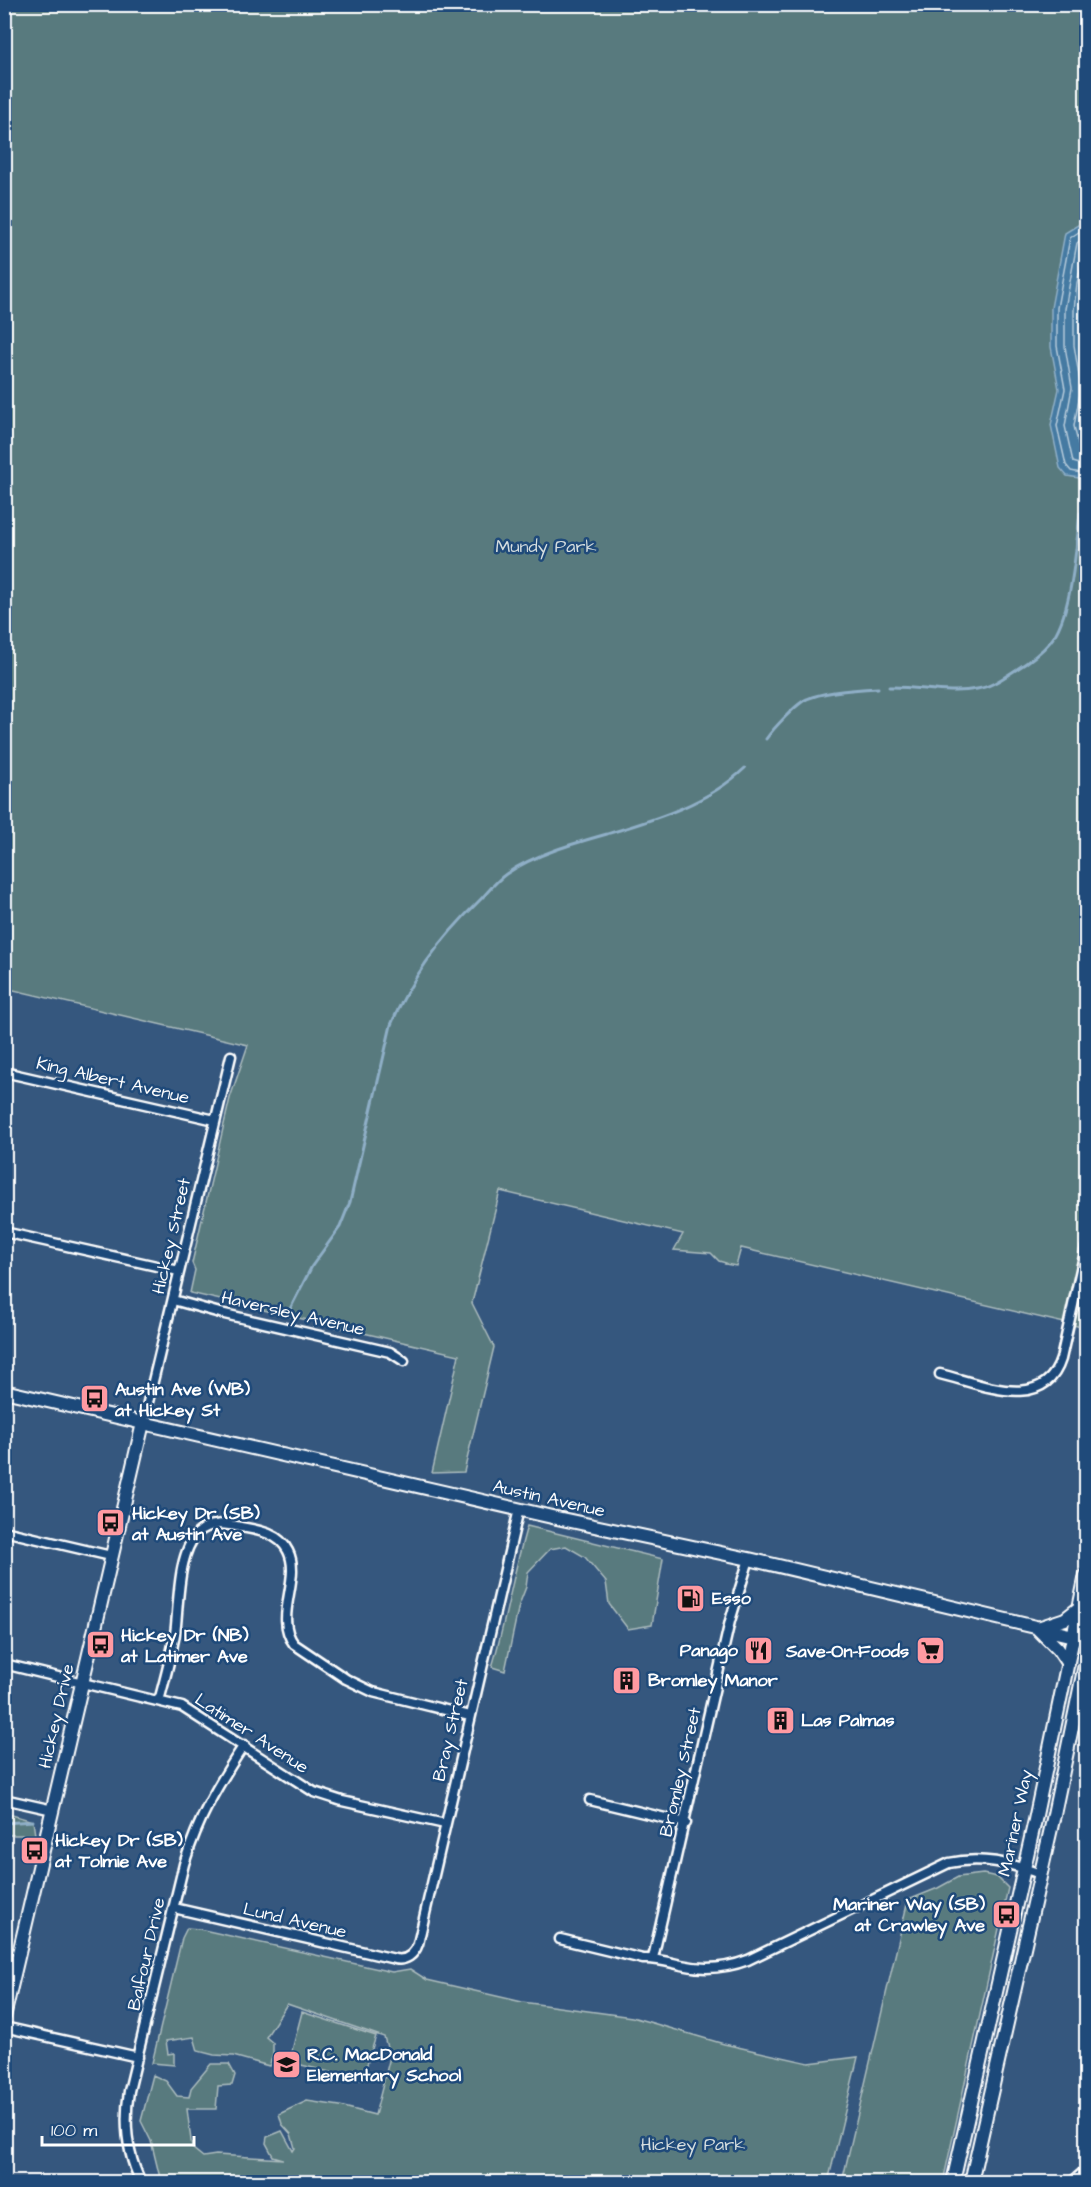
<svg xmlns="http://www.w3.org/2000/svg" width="1091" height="2187" viewBox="0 0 1091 2187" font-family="'Architects Daughter',sans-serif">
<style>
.green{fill:#597a7e;stroke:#acbcbe;stroke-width:1.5}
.water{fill:#457aa2;stroke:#8fafc7;stroke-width:1.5}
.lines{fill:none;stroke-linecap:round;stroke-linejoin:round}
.shore{stroke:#b5cada;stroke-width:1.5}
.stream{stroke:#8fafc7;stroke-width:3}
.street-casing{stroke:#fff;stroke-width:13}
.secondary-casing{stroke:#fff;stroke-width:16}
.street{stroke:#1f4a7a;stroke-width:8}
.secondary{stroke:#1f4a7a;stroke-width:12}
.labels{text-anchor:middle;stroke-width:5;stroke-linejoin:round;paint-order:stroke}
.park-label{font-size:18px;fill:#d6dedf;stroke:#1f4a7a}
.street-label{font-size:18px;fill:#fff;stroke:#1f4a7a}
.poi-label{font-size:18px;font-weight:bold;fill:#fff;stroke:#1f4a7a;text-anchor:start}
</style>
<rect width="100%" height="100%" fill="#35577e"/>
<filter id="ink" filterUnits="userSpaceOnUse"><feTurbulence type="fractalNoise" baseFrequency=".0167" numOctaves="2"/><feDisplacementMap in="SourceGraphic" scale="12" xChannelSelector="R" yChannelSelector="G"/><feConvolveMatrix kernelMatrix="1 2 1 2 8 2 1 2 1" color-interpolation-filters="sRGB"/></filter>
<g filter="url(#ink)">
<path class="green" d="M5,5H1086V1328L741,1248L736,1266L725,1264L726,1263L719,1261L711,1253L674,1250L683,1234L500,1191L472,1303L494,1347L464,1472L432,1473L459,1355L190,1293L195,1270L192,1263L230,1098L248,1045L5,988Z
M527,1526L663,1559L652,1625L628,1629L609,1604L606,1582L585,1557L566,1546L550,1549L528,1572L526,1587L519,1605L505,1671L492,1667C506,1621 513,1573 527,1526Z
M5,1813L33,1821L35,1835H5Z
M983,1874L997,1877L1008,1888L943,2182H842L908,1900L938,1888L958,1877Z
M187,1928L199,1929L392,1972L410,1969L427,1980L522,2002L632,2017L724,2044L809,2063L858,2057L828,2182H161L151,2141L141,2121L153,2075L166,2081L177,2096L189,2097L191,2088L211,2064H229L235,2075L232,2085L218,2086L216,2109H187L192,2148L203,2157L216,2155L283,2159L273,2156L266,2143L267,2137L282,2131L293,2151L295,2148L291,2134L282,2124L279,2114L307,2101L340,2106L375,2115L390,2057L384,2037L287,2004L266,2037L273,2043V2055L269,2066L233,2056L214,2055L198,2051L194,2037L166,2041L168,2054L174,2053V2065L152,2063L182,1938Z
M302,2012L376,2036L362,2080L289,2062Z"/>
<path class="water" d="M1086,220V479L1067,476L1060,468L1051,425L1059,389L1051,347V308L1065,233Z"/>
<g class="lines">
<path class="shore" d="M1086,227L1070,238L1057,308V346L1065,389L1057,426L1066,465L1071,471L1086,474
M1086,236L1077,243L1065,309V346L1072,388L1065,426L1073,462L1086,466
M1086,246L1077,283L1074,310V345L1081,388L1074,426L1081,455L1086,457"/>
<path class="stream" d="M1081,501L1083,480
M889,687C918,686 948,695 977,689C991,687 1003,678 1014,671C1027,663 1040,654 1050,642C1072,616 1076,547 1080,513
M766,739C773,729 797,703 807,699C825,691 858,689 878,688
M288,1313L312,1266L340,1227L350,1202L391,1025C411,977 443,936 480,900C488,892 496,881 506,874C533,855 575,843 607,834C656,819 707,804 745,768
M4,1823L33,1821"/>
<defs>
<path id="street" d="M4,1072L215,1120
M4,1232L179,1271
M173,1300L220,1313L390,1352L404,1361
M940,1374C979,1383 1044,1414 1061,1359L1086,1247
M143,1423L231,1056
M4,1531L111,1556
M4,1664L182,1707L314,1792L342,1801L445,1824
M159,1701C165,1679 171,1656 175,1634C179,1606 177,1553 198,1533C210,1521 226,1524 241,1527C258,1530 279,1533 288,1551C302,1578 273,1617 294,1644L346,1679L373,1692L470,1716
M4,1799L53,1810
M590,1800L686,1823
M174,1908L395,1959C406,1961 414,1955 418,1944L519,1509
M560,1939L643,1959C656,1958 668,1962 681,1965C703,1970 727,1968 748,1960L949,1863C981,1856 1010,1863 1040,1874
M653,1958L730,1621L749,1559
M4,2027L138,2057
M141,2182C127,2154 124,2122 129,2091L184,1864C199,1817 217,1786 244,1745
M1072,2182L1086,2170"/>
<path id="secondary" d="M4,1391L552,1517L749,1559L1086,1639
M1038,1628L1065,1619L1079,1608
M1038,1629L1058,1649L1068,1664
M4,2017L143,1423
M953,2182L1035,1820L1086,1575
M971,2182L1052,1824L1086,1660"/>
</defs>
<use href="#street" class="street-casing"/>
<use href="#secondary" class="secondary-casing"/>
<use href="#street" class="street"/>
<use href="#secondary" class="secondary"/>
</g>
</g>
<defs>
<symbol id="bus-square" viewBox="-11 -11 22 22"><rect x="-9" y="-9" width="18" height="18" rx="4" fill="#ff9aa2" stroke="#1f4a7a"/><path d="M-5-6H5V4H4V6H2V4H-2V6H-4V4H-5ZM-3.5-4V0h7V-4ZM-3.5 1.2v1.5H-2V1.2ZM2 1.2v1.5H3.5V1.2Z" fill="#111"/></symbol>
<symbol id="fuel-square" viewBox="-11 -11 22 22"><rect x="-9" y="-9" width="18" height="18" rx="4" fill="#ff9aa2" stroke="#1f4a7a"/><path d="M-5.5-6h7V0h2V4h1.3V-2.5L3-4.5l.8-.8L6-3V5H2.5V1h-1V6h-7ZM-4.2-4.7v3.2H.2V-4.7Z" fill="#111"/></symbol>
<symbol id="restaurant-square" viewBox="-11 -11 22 22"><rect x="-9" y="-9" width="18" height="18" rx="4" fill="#ff9aa2" stroke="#1f4a7a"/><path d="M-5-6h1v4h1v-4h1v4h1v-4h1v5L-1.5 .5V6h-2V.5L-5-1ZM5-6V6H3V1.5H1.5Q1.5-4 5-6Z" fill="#111"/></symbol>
<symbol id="supermarket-square" viewBox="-11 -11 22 22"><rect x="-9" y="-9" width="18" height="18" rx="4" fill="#ff9aa2" stroke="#1f4a7a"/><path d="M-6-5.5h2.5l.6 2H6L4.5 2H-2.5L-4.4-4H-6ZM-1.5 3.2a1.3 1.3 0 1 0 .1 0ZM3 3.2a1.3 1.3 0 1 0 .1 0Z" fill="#111"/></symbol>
<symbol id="building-square" viewBox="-11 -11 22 22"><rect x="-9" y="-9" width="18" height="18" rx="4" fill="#ff9aa2" stroke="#1f4a7a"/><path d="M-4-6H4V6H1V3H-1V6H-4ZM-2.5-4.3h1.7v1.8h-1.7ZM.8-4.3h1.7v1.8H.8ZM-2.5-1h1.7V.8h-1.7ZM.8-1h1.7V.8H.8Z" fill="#111"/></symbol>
<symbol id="school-square" viewBox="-11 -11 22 22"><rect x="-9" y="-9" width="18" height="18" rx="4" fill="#ff9aa2" stroke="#1f4a7a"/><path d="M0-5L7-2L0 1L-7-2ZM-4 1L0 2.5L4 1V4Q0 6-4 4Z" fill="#111"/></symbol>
</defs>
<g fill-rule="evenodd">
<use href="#bus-square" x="78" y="1382" width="33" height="33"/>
<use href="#bus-square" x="94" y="1506" width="33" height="33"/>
<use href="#fuel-square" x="674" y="1582" width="33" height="33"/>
<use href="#bus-square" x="84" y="1628" width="33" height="33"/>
<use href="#restaurant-square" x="742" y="1634" width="33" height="33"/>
<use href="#supermarket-square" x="914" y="1634" width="33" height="33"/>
<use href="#building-square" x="610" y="1664" width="33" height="33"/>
<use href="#building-square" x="764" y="1704" width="33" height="33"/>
<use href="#bus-square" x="18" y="1834" width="33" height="33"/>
<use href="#bus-square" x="990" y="1898" width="33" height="33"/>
<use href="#school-square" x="270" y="2048" width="33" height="33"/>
</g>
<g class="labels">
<g class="park-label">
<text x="546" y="552">Mundy Park</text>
<text x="693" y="2150">Hickey Park</text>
</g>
<g class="street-label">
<text transform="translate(113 1080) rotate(13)" y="6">King Albert Avenue</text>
<text transform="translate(171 1236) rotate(-77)" y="6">Hickey Street</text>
<text transform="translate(293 1313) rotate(13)" y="6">Haversley Avenue</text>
<text transform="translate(549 1498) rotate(13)" y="6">Austin Avenue</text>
<text transform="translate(56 1716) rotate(-77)" y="6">Hickey Drive</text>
<text transform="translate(450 1730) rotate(-77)" y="6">Bray Street</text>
<text transform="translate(252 1733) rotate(33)" y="6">Latimer Avenue</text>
<text transform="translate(680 1772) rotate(-77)" y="6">Bromley Street</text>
<text transform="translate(1015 1823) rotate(-78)" y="6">Mariner Way</text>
<text transform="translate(295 1920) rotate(13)" y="6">Lund Avenue</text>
<text transform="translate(146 1954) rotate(-77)" y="6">Balfour Drive</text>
</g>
<g class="poi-label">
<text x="115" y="1395">Austin Ave (WB)<tspan x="115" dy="21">at Hickey St</tspan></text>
<text x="132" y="1519">Hickey Dr (SB)<tspan x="132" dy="21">at Austin Ave</tspan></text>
<text x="712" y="1604">Esso</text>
<text x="121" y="1641">Hickey Dr (NB)<tspan x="121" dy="21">at Latimer Ave</tspan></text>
<text x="738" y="1656" text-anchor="end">Panago</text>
<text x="909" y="1657" text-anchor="end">Save-On-Foods</text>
<text x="648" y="1686">Bromley Manor</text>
<text x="801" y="1726">Las Palmas</text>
<text x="55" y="1846">Hickey Dr (SB)<tspan x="55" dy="21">at Tolmie Ave</tspan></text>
<text x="985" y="1910" text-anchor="end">Mariner Way (SB)<tspan x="985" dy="21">at Crawley Ave</tspan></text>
<text x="307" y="2060">R.C. MacDonald<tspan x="307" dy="21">Elementary School</tspan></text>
</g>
</g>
<rect width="1091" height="2187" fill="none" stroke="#1f4a7a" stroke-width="24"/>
<rect x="12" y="12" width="1067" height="2163" fill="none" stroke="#fff" stroke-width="2" filter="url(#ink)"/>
<path d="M42 2136v9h152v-9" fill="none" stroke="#ffffff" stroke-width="3"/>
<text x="51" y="2136" font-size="18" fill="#ffffff" stroke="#1f4a7a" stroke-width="4.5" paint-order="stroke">100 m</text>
</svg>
